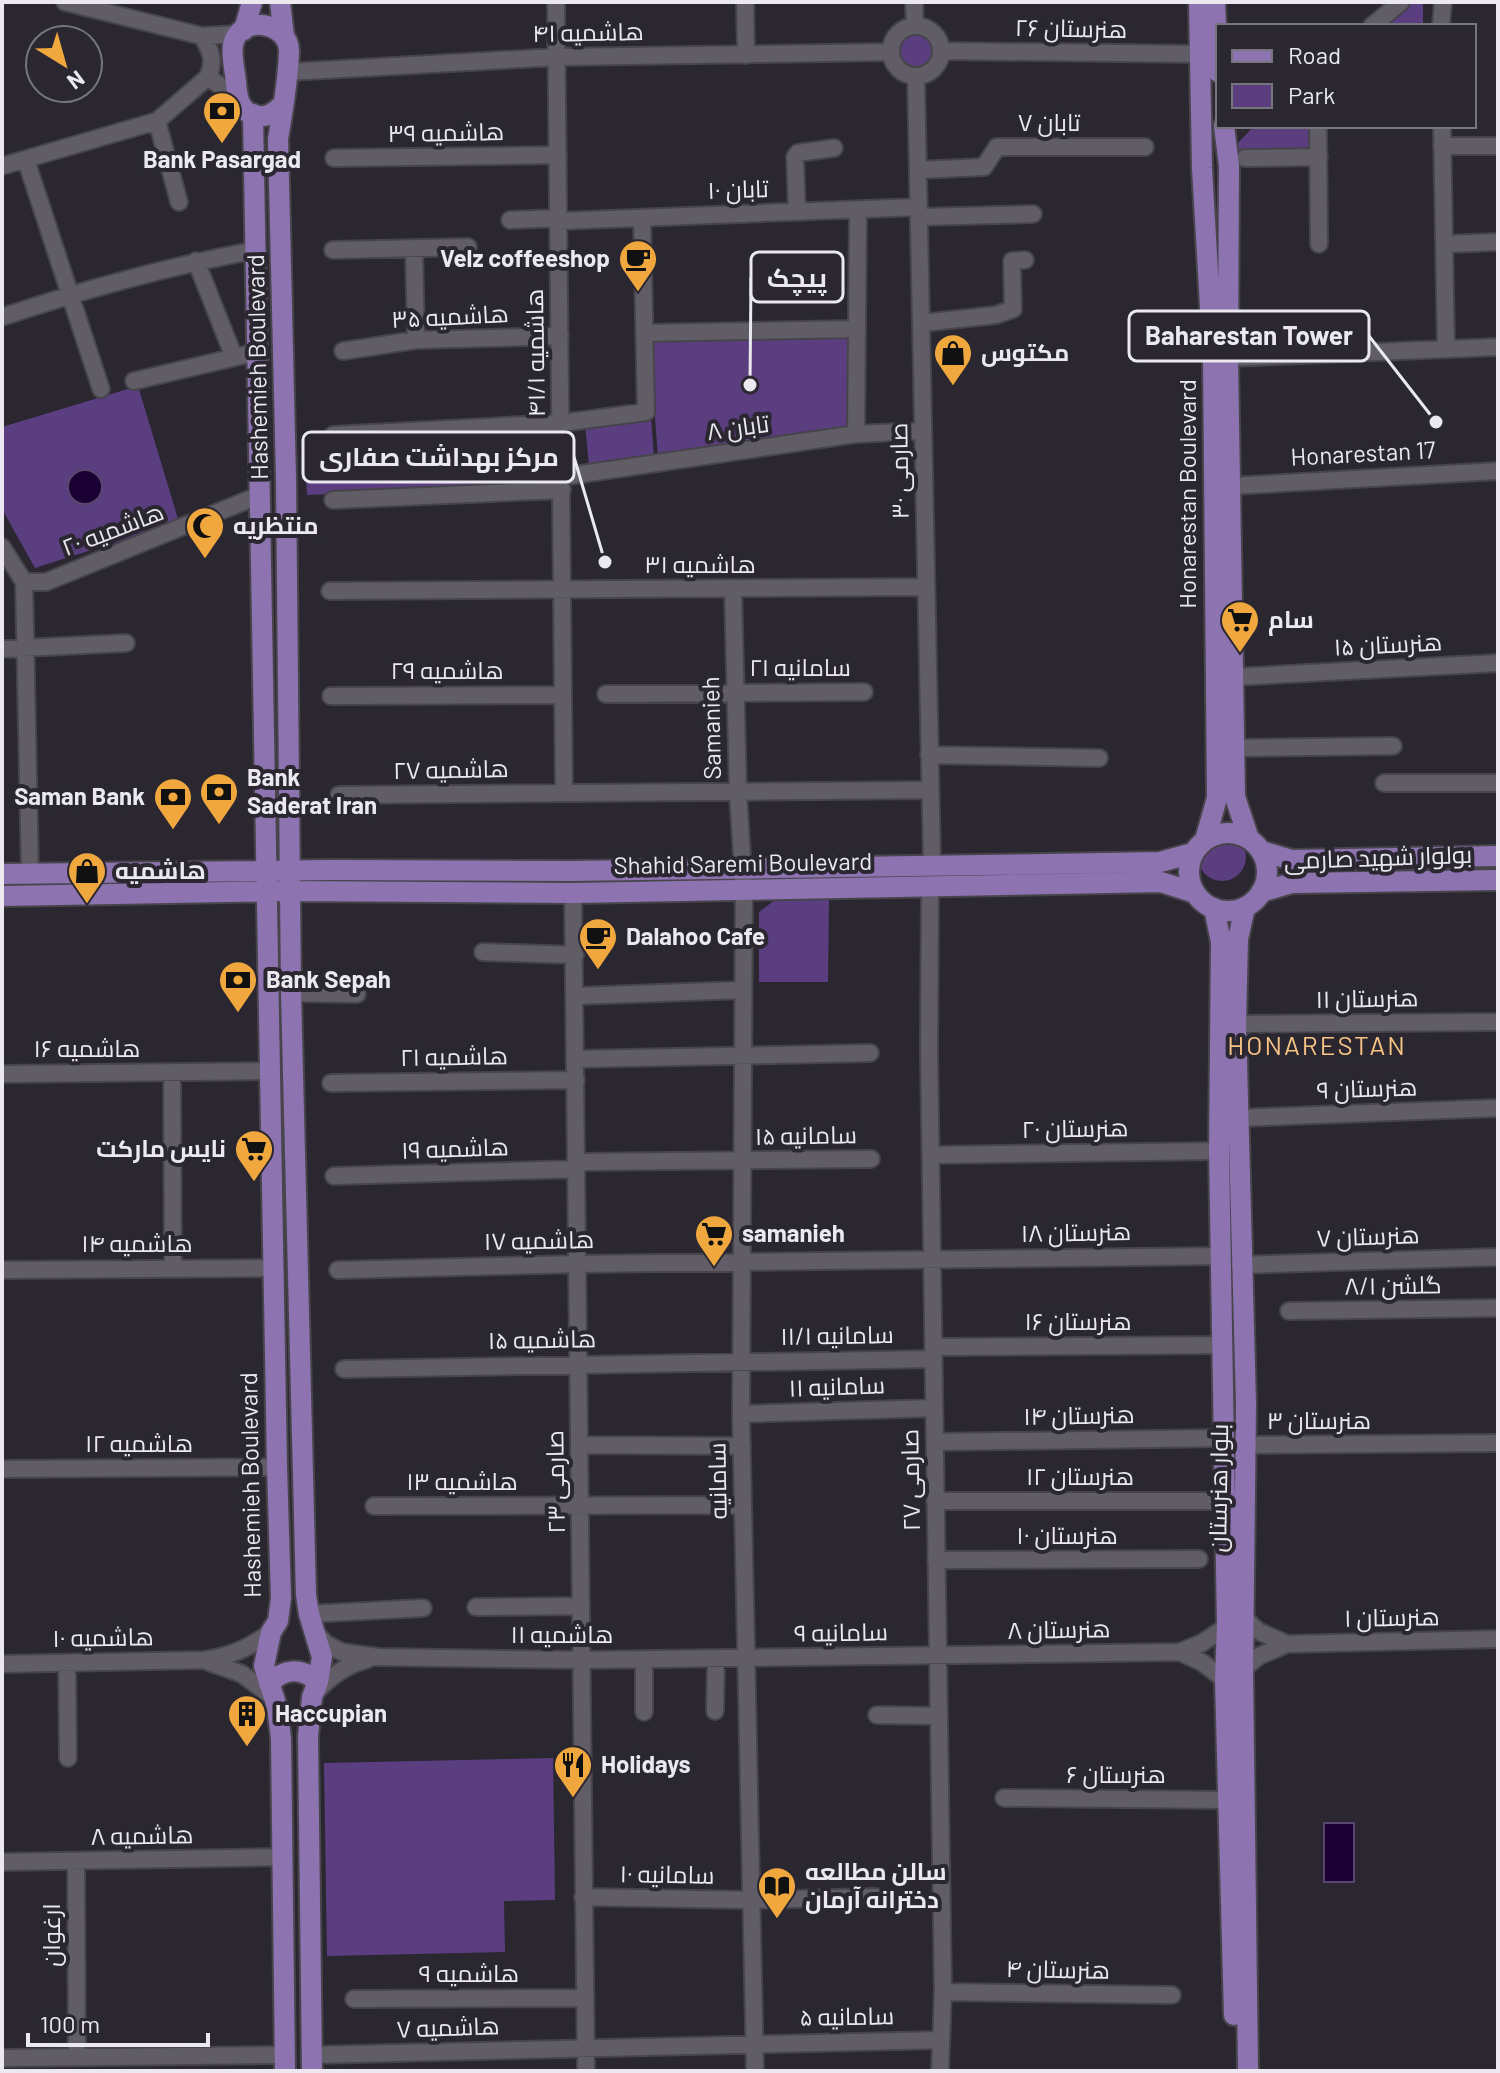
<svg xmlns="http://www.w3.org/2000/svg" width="1500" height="2073" viewBox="0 0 1500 2073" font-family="Barlow,Cairo,sans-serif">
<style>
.green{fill:#5b3e80}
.water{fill:#1b0034;stroke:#59466c;stroke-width:2}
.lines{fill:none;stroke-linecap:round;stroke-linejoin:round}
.minor-casing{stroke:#47444c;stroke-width:20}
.major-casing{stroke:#47444c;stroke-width:24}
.minor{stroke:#605d67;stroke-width:16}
.major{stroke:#8d73b0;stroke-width:20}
.labels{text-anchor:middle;stroke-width:8;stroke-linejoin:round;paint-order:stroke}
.street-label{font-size:24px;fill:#ebe9ef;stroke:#2a2730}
.poi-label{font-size:24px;font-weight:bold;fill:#ebe9ef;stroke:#2a2730;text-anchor:start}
.neighbourhood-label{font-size:26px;letter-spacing:2px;fill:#f8c484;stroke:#2a2730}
.leader{fill:none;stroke:#ebe9ef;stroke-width:3}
.callout-dot{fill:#ebe9ef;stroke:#2a2730;stroke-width:3}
.callout{fill:#2a2730;stroke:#ebe9ef;stroke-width:3}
.callout-label{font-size:26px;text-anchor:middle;font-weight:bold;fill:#ebe9ef}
</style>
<rect width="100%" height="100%" fill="#2a2730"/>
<path class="green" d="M1409,2H1423V26H1383Z
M897 51a18 18 0 1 1 36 0a18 18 0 1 1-36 0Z
M1254,126H1311L1310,151L1236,152L1237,144Z
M847,336L849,430L658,457L649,340Z
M138,386L179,522L35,568L2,509V427Z
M651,417L654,457L589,466L585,424Z
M539,429L541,484L307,495L304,440Z
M1198 857a24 24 0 1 1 48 0a24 24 0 1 1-48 0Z
M829,899L828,982H759V912L775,900Z
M553,1758L555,1900L504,1901L505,1952L327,1956L324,1763Z"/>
<path class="water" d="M68 487a17 17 0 1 1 34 0a17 17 0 1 1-34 0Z
M1324,1823H1354V1882H1324Z"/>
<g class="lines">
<defs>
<path id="minor" d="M65,2L202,36L239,34
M556,2L564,793
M745,2L746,55
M914,2L915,26
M891 51a25 25 0 1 1 50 0a25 25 0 1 1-50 0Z
M1372,26L1401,2
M1441,26L1443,2
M941,51L1200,54
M288,72L557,57L890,52
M208,77L237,98
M916,77L932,864
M157,121L179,202
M1318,126L1319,244
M1442,126L1446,348
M1442,146H1498
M334,158L558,155
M1245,158L1319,157
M26,160L101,389
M2,166L157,121L208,77C215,60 211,51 202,36
M918,170L984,167L997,147H1145
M797,212L795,157L798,153L834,148
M919,217L1033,214
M510,220L559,218
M559,221L918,207
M1444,244L1498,242
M414,248L416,340
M333,250L468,247
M196,261L234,357
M2,317C85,289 170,266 256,250
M922,323L996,315L1013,309L1012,261L1025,260
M644,333L857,329
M343,351L416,340L560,336
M1228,358L1498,347
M134,381L257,352
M856,434L858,210
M333,435L561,423L646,412L642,218
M561,477L856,434L923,431
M1231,486L1498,471
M333,500L562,490
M2,547L24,582L30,874
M24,582H46L260,495
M733,588L738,792L744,889L741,1414L755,2071
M330,591L925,587
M2,649L126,643
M1233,677L1498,663
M606,694L864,692
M331,696L563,695
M1234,748L1393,746
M929,755L1099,758
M1384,783H1498
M339,795L929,790
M930,888L929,1051L943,1992L940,2071
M573,893L586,2071
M483,952L575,955
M291,993L357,994
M576,996L742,990
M1236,1024L1498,1022
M576,1059L870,1053
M172,1073L173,1268
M2,1074L270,1071
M331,1083L576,1080
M1238,1118L1498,1108
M931,1155L1219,1151
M577,1162L871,1159
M334,1176L577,1169
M1240,1265L1498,1257
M2,1270L273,1268
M338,1270L578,1264L1221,1256
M1289,1311L1498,1308
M933,1347L1223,1345
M344,1369L933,1359
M741,1414L934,1408
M935,1442L1225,1438
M580,1445L742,1446
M1246,1445L1498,1443
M2,1469L277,1467
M935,1501H1225
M374,1506L743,1505
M936,1560L1199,1559
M476,1607L581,1606
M309,1614L423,1608
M1243,1617L1258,1631L1287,1644
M315,1632L326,1644L342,1652L378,1657L582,1660L1180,1652L1202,1643L1227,1626
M1180,1652L1203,1663L1225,1680
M206,1661L242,1674L274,1698
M67,1663L68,1758
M2,1664L204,1660C231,1656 249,1648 271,1632
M1243,1669L1259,1656L1287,1644L1498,1639
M315,1693C331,1676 346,1665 368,1659
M715,1711L716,1659
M644,1712V1660
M877,1715L939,1716
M1004,1798L1228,1800
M76,1861L77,2057
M2,1862L282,1857
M583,1897L751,1900L876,1897
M943,1992L1172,1995
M354,1999L585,1998
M312,2055L940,2040
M2,2058L285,2055"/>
<path id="major" d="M280,2L284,36
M1199,2L1202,168L1213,358L1217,798L1205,840
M1215,2L1218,72
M244,30L252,2
M284,103C275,113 265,120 251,114C238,108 237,95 236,82C235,71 231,56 233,45C239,13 290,22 289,52C288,82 283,110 278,139L286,479L291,993L306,1595L309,1614L322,1657L318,1682L312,1697L308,1736L312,2071
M253,114L277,1467L281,1598L278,1621L271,1632L264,1666L277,1707L281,1738L285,2071
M1224,126L1229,166L1228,358L1235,797L1249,839
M1189 872a39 39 0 1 1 78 0a39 39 0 1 1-78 0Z
M1261,851L1292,860L1498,856
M2,874L331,870L570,871L1046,864L1160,862L1193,853
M1261,892L1292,883L1498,880
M2,896L291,891L573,893L1161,882L1195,893
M1245,907L1238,939L1236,1024L1246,1404L1243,1669L1248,2071
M1214,908L1221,942L1219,1151L1227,1626L1225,1680L1234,2015
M269,1684C284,1668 301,1667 318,1682"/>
</defs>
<use href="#minor" class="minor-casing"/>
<use href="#major" class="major-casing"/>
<use href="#minor" class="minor"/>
<use href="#major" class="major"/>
</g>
<defs>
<symbol id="bank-pin" viewBox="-11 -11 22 30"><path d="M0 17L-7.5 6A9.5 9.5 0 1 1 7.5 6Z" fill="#efa73e" stroke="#2a2730"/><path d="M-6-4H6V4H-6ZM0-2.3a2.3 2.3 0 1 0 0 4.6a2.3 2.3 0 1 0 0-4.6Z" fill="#111"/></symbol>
<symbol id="cafe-pin" viewBox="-11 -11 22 30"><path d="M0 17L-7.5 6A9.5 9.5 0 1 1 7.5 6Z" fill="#efa73e" stroke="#2a2730"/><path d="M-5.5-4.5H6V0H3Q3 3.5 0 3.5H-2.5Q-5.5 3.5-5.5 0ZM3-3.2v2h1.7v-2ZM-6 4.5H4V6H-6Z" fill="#111"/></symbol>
<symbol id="shop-pin" viewBox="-11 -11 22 30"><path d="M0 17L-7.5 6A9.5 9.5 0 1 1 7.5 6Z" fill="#efa73e" stroke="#2a2730"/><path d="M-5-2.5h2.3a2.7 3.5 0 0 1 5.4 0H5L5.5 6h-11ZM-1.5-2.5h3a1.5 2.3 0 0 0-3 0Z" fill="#111"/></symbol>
<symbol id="mosque-pin" viewBox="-11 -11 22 30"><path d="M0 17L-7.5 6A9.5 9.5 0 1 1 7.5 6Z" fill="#efa73e" stroke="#2a2730"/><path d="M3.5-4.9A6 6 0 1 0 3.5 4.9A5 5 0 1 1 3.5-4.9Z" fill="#111"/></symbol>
<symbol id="supermarket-pin" viewBox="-11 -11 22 30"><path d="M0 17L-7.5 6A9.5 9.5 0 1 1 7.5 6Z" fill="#efa73e" stroke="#2a2730"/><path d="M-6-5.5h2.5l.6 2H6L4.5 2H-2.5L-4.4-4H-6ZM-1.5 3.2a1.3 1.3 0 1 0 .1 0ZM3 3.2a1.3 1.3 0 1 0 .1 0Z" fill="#111"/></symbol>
<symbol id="building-pin" viewBox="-11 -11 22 30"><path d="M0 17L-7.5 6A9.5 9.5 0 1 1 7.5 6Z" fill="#efa73e" stroke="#2a2730"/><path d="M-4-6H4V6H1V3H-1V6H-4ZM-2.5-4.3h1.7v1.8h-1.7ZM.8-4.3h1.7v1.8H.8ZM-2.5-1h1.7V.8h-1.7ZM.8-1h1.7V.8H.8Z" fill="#111"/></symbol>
<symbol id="restaurant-pin" viewBox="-11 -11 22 30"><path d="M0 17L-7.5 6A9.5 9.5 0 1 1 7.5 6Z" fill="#efa73e" stroke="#2a2730"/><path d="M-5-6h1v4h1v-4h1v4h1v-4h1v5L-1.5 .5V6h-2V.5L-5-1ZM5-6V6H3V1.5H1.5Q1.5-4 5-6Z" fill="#111"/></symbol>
<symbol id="library-pin" viewBox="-11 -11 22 30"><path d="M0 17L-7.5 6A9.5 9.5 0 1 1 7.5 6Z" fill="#efa73e" stroke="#2a2730"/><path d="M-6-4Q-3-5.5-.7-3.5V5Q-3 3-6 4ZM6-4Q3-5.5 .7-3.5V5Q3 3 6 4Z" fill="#111"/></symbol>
</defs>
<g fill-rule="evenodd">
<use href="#bank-pin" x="200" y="89" width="44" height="60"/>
<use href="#cafe-pin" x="616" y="237" width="44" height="60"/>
<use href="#shop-pin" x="931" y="331" width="44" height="60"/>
<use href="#mosque-pin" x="183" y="504" width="44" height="60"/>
<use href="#supermarket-pin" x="1218" y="598" width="44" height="60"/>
<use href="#bank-pin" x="197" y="770" width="44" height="60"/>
<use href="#bank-pin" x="151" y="775" width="44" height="60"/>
<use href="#shop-pin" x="65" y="849" width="44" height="60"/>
<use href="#cafe-pin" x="576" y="915" width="44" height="60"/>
<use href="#bank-pin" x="216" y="958" width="44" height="60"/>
<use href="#supermarket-pin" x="232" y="1127" width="44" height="60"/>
<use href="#supermarket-pin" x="692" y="1212" width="44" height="60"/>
<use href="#building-pin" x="225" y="1692" width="44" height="60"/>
<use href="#restaurant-pin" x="551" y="1743" width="44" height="60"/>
<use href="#library-pin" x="755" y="1864" width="44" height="60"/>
</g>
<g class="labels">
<g class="street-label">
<text transform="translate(1071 29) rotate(1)" y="8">هنرستان ۲۶</text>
<text transform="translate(588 33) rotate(-1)" y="8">هاشمیه ۴۱</text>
<text x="1049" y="131">تابان ۷</text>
<text transform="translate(446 133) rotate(-1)" y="8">هاشمیه ۳۹</text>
<text transform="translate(738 190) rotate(-2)" y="8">تابان ۱۰</text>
<text transform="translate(450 317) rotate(-3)" y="8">هاشمیه ۳۵</text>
<text transform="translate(536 353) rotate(-91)" y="8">هاشمیه ۴۱/۱</text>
<text transform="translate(258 367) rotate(-91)" y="8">Hashemieh Boulevard</text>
<text transform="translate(738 428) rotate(-8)" y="8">تابان ۸</text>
<text transform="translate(1363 454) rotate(-3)" y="8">Honarestan 17</text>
<text transform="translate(900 471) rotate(-91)" y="8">صارمی ۳۰</text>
<text transform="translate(1188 494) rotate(-90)" y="8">Honarestan Boulevard</text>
<text transform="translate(113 530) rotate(-21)" y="8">هاشمیه ۲۰</text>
<text x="700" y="573">هاشمیه ۳۱</text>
<text transform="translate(1388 645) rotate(-3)" y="8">هنرستان ۱۵</text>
<text x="800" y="676">سامانیه ۲۱</text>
<text x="447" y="679">هاشمیه ۲۹</text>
<text transform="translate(712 728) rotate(-91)" y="8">Samanieh</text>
<text transform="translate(451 770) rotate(-1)" y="8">هاشمیه ۲۷</text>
<text transform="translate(1378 858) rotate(-2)" y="8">بولوار شهید صارمی</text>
<text transform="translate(743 864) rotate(-1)" y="8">Shahid Saremi Boulevard</text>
<text transform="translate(1367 999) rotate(-1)" y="8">هنرستان ۱۱</text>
<text x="87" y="1057">هاشمیه ۱۶</text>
<text transform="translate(454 1057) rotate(-1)" y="8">هاشمیه ۲۱</text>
<text transform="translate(1367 1089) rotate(-2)" y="8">هنرستان ۹</text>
<text transform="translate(1075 1129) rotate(-1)" y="8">هنرستان ۲۰</text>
<text transform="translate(806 1136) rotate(-1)" y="8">سامانیه ۱۵</text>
<text transform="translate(455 1149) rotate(-2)" y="8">هاشمیه ۱۹</text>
<text transform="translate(1076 1233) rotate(-1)" y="8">هنرستان ۱۸</text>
<text transform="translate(1368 1237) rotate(-2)" y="8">هنرستان ۷</text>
<text transform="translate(539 1241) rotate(-1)" y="8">هاشمیه ۱۷</text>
<text x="137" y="1252">هاشمیه ۱۴</text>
<text transform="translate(1393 1286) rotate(-1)" y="8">گلشن ۸/۱</text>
<text x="1078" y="1330">هنرستان ۱۶</text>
<text transform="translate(837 1336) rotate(-1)" y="8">سامانیه ۱۱/۱</text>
<text transform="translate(542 1340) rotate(-1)" y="8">هاشمیه ۱۵</text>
<text transform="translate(837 1387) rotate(-2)" y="8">سامانیه ۱۱</text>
<text transform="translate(1079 1416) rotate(-1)" y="8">هنرستان ۱۴</text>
<text x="1319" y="1429">هنرستان ۳</text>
<text x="139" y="1452">هاشمیه ۱۲</text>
<text x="1080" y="1485">هنرستان ۱۲</text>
<text transform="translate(911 1480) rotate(-91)" y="8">صارمی ۲۷</text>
<text transform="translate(718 1481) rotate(-91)" y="8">سامانیه</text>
<text x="462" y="1490">هاشمیه ۱۳</text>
<text transform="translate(556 1482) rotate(-91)" y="8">صارمی ۲۳</text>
<text transform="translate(251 1485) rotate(-91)" y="8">Hashemieh Boulevard</text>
<text transform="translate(1219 1488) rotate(-89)" y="8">بلوار هنرستان</text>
<text x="1067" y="1544">هنرستان ۱۰</text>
<text transform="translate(1392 1618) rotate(-1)" y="8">هنرستان ۱</text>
<text transform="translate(1059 1630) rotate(-1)" y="8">هنرستان ۸</text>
<text transform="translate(841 1633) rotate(-1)" y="8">سامانیه ۹</text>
<text x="562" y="1643">هاشمیه ۱۱</text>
<text transform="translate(103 1638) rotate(-1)" y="8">هاشمیه ۱۰</text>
<text x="1116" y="1783">هنرستان ۶</text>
<text transform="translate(142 1836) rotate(-1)" y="8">هاشمیه ۸</text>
<text transform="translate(667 1875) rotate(1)" y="8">سامانیه ۱۰</text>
<text transform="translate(52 1935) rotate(-90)" y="8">ارغوان</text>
<text transform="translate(1058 1970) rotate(1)" y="8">هنرستان ۴</text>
<text x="469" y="1982">هاشمیه ۹</text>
<text transform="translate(847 2017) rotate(-1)" y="8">سامانیه ۵</text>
<text transform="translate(448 2028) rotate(-2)" y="8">هاشمیه ۷</text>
</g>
<g class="poi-label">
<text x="222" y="168" text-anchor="middle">Bank Pasargad</text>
<text x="610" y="267" text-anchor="end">Velz coffeeshop</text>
<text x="981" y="361">مکتوس</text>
<text x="233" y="534">منتظریه</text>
<text x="1268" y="628">سام</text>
<text x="247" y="786">Bank<tspan x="247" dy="28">Saderat Iran</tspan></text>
<text x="145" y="805" text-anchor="end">Saman Bank</text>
<text x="115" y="879">هاشمیه</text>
<text x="626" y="945">Dalahoo Cafe</text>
<text x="266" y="988">Bank Sepah</text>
<text x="226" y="1157" text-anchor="end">نایس مارکت</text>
<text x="742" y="1242">samanieh</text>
<text x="275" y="1722">Haccupian</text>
<text x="601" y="1773">Holidays</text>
<text x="805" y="1880">سالن مطالعه<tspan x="805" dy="28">دخترانه آرمان</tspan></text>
</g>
<g class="neighbourhood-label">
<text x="1317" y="1055">HONARESTAN</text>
</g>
</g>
<path class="leader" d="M750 385L751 277M1436 422L1369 336M605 562L574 457"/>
<g class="callout-dot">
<circle cx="750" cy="385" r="8"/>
<circle cx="1436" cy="422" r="8"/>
<circle cx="605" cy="562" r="8"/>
</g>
<g class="callout">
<rect x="751" y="252" width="92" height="50" rx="8"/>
<rect x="1129" y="311" width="240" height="50" rx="8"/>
<rect x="303" y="432" width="271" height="50" rx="8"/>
</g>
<g class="callout-label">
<text x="797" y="287">پیچک</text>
<text x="1249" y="345">Baharestan Tower</text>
<text x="439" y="466">مرکز بهداشت صفاری</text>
</g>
<rect width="1500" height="2073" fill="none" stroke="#ebe9ef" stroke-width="8"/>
<rect x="1216" y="24" width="260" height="104" fill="#2a2730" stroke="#77757c" stroke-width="2"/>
<rect x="1232" y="50" width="40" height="12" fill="#8d73b0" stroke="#77757c" stroke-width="2"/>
<text x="1288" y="64" font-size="24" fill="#ebe9ef">Road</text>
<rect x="1232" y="84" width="40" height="24" fill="#5b3e80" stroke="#77757c" stroke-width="2"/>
<text x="1288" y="104" font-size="24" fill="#ebe9ef">Park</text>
<g transform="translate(64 64) rotate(143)"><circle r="38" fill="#2a2730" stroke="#77757c" stroke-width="2"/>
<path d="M0-6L14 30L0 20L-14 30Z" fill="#efa73e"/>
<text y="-12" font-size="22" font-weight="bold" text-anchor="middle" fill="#ebe9ef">N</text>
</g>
<path d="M28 2033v12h180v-12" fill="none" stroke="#ebe9ef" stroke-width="4"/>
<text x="40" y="2033" font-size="24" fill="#ebe9ef" stroke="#2a2730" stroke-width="6" paint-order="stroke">100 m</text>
</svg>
